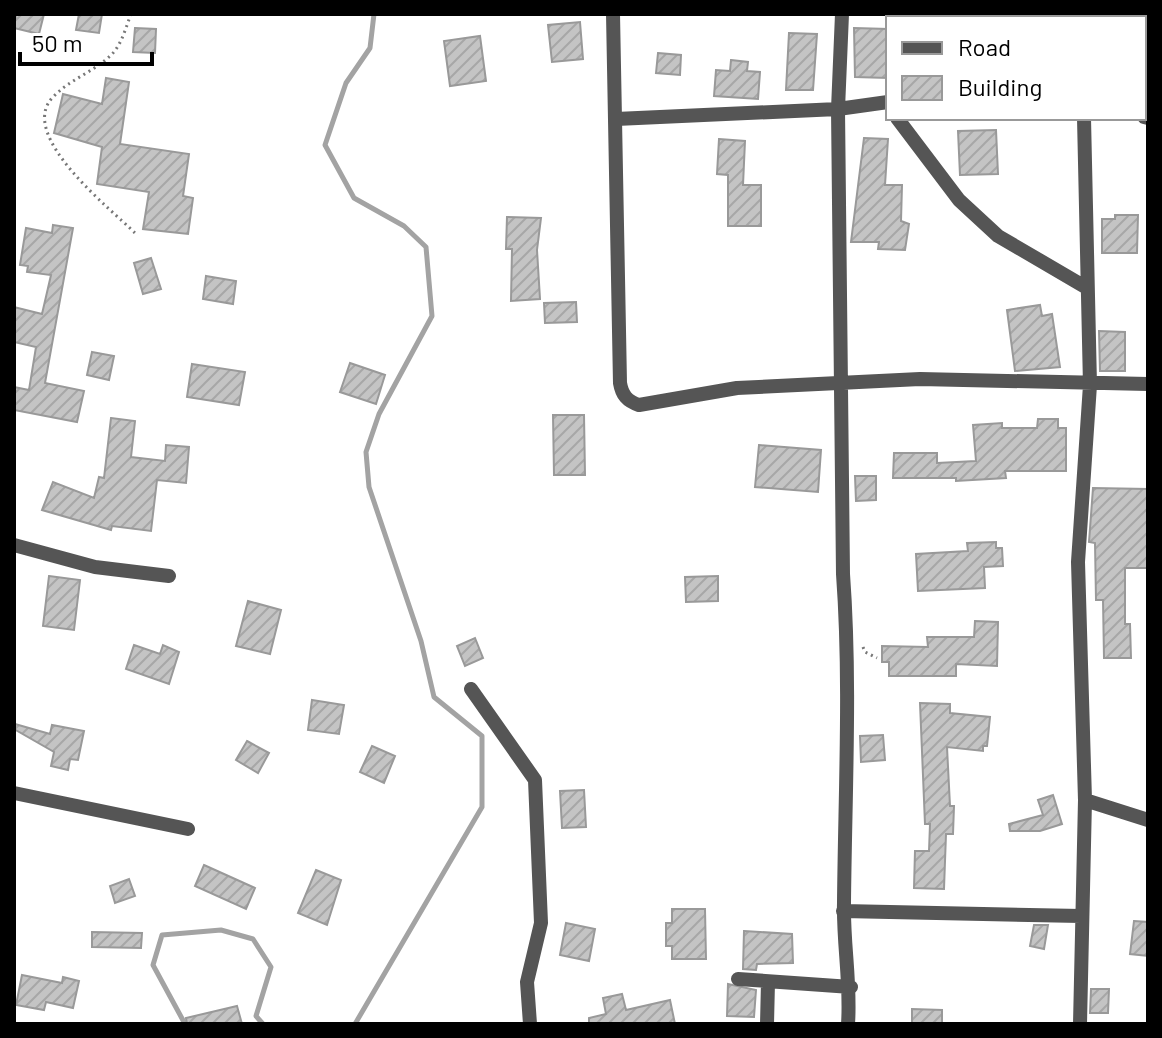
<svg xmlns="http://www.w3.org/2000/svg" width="1162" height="1038" viewBox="0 0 1162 1038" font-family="Barlow,sans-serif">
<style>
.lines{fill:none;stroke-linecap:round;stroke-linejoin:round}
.stream{stroke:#a3a3a3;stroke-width:5}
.building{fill:url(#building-hatch);stroke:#999;stroke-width:2}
.path{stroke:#777;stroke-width:3;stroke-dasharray:2 4;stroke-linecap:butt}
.street{stroke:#555;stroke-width:14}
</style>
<defs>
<pattern id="building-hatch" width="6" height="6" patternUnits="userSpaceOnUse" patternTransform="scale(2)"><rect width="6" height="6" fill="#c4c4c4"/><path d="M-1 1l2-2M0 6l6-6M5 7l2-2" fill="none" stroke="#a7a7a7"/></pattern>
</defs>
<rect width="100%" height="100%" fill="#fff"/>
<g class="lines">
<path class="stream" d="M185,1024L153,965L162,935L221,930L253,939L271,967L256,1016L263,1024
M355,1024L482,807V736L434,697L421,641L369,487L366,452L379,414L432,316L426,247L404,226L354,198L325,145L346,83L370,48L374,14"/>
</g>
<path class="building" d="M16,14H44L39,34L14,28Z
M79,14H102L99,33L76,30Z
M580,22L583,59L552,62L548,25Z
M135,28L156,29L155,53L133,52Z
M854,28L888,29V78L855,77Z
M789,33L817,34L813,90H786Z
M480,36L486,81L450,86L444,41Z
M658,53L681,55L680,75L656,73Z
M731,60L748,62L747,71L760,72L758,99L714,96L716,70L730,71Z
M106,78L129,82L120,144L189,154L183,196L193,198L188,234L143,229L149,192L97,184L102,147L54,133L63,94L102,104Z
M996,130L998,174L960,175L958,131Z
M864,138L888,139L885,185H902L901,221L909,224L905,250L878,249L879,242H851Z
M719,139L745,141L743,185H761V226H728V175L717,174Z
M1115,215H1138L1137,253H1102V219H1115Z
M507,217L541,218L537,250L540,299L511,301L512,249H506Z
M53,225L73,228L45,383L84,391L77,422L14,410V387L29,390L36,347L14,342V307L42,314L51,275L27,272L28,266L20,265L26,228L52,233Z
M151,258L161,289L143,294L134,263Z
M206,276L236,281L233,304L203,299Z
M576,302L577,322L545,323L544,303Z
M1040,305L1042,316L1052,314L1060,367L1015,371L1007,310Z
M1099,331L1125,332V371H1100Z
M92,352L114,356L109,380L87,375Z
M350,363L385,375L376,404L340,392Z
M192,364L245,372L239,405L187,397Z
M553,415H584L585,475H554Z
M111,418L135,421L131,457L165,461L166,445L189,447L186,483L157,480L151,531L112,526L111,530L42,510L53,482L94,498L99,477L104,478Z
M1038,419H1058V428H1066V471H1005L1006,478L956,481V478H893L894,453H937V463L976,461L973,425L1002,423V428H1037Z
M759,445L821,450L818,492L755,487Z
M855,476H876V500L856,501Z
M1093,488L1148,489V568H1125V624H1130L1131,658H1104L1103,600H1096L1095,543L1089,542Z
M996,542V548H1002L1003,566L984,567L985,588L918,591L916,554L968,551L967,543Z
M49,576L80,580L74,630L43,626Z
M718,576V601L686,602L685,577Z
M248,601L281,610L270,654L236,646Z
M975,621L998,622L997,666L956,664V676H889V662H882V646L928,647L927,637H974Z
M475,638L483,658L465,666L457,646Z
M134,645L160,654L163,645L179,652L169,684L126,669Z
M312,700L344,705L339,734L308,730Z
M920,703L950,704V713L990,717L987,746H983V751L947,747L950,806H954L953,834H946L944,889L914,888L915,851H929L930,824H925Z
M15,724L50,734L52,725L84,731L78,760L70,759L68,770L51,766L54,752L14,729Z
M883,735L885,760L861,762L860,736Z
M247,741L269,753L258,773L236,760Z
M372,746L395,756L384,783L360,772Z
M584,790L586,827L562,828L560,791Z
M1053,795L1062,824L1040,831H1010L1009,824L1043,815L1038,800Z
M204,865L255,888L246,909L195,886Z
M316,870L341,880L327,925L298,913Z
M129,879L135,896L115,903L110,886Z
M672,909H705L706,959H672V946H666V923H672Z
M1134,921L1148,922V956L1130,954Z
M566,923L595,929L589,961L560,955Z
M1034,925H1048L1044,949L1030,946Z
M744,931L792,934L793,963L757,964L756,970L743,969Z
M92,932L142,933L141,948L92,947Z
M22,975L62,983L63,977L79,981L73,1008L46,1002L44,1010L16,1005Z
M728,984L756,990L754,1017L727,1016Z
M1091,989H1109L1108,1013H1090Z
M622,994L626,1010L670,1000L675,1024H589V1018L606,1014L603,998Z
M237,1006L242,1024H187L186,1018Z
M912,1009L942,1010V1024H912Z"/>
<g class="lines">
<path class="path" d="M131,14C126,27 122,43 113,53C96,71 70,79 53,97C16,135 111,209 135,233
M863,647L865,652L877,658"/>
<path class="street" d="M613,14L620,383C622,395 627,401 639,405L737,388L920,379L1148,384
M842,14L838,109L843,574C851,683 845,793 844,903C843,943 851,983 848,1024
M1080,14L1081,18
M1144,117L1148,118
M897,118L959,200L998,236L1087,288
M616,119L838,109L888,102
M14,545L95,567L169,576
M471,689L535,780L541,923L527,982L530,1024
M14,793L188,829
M1085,800L1148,820
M843,911L1081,916
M738,979L851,987
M767,1024L768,982
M1080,1024L1085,800L1078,562L1090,385L1084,118"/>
</g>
<rect width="1162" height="1038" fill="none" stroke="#000000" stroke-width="32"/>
<rect x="886" y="16" width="260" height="104" fill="#ffffff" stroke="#999999" stroke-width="2"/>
<rect x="902" y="42" width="40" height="12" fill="#555555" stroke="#999999" stroke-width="2"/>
<text x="958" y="56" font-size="24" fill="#000000">Road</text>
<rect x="902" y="76" width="40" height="24" fill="url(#building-hatch)" stroke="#999999" stroke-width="2"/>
<text x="958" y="96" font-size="24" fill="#000000">Building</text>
<path d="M20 52v12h132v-12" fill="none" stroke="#000000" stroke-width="4"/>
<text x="32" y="52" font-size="24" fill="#000000" stroke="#ffffff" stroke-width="6" paint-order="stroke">50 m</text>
</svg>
